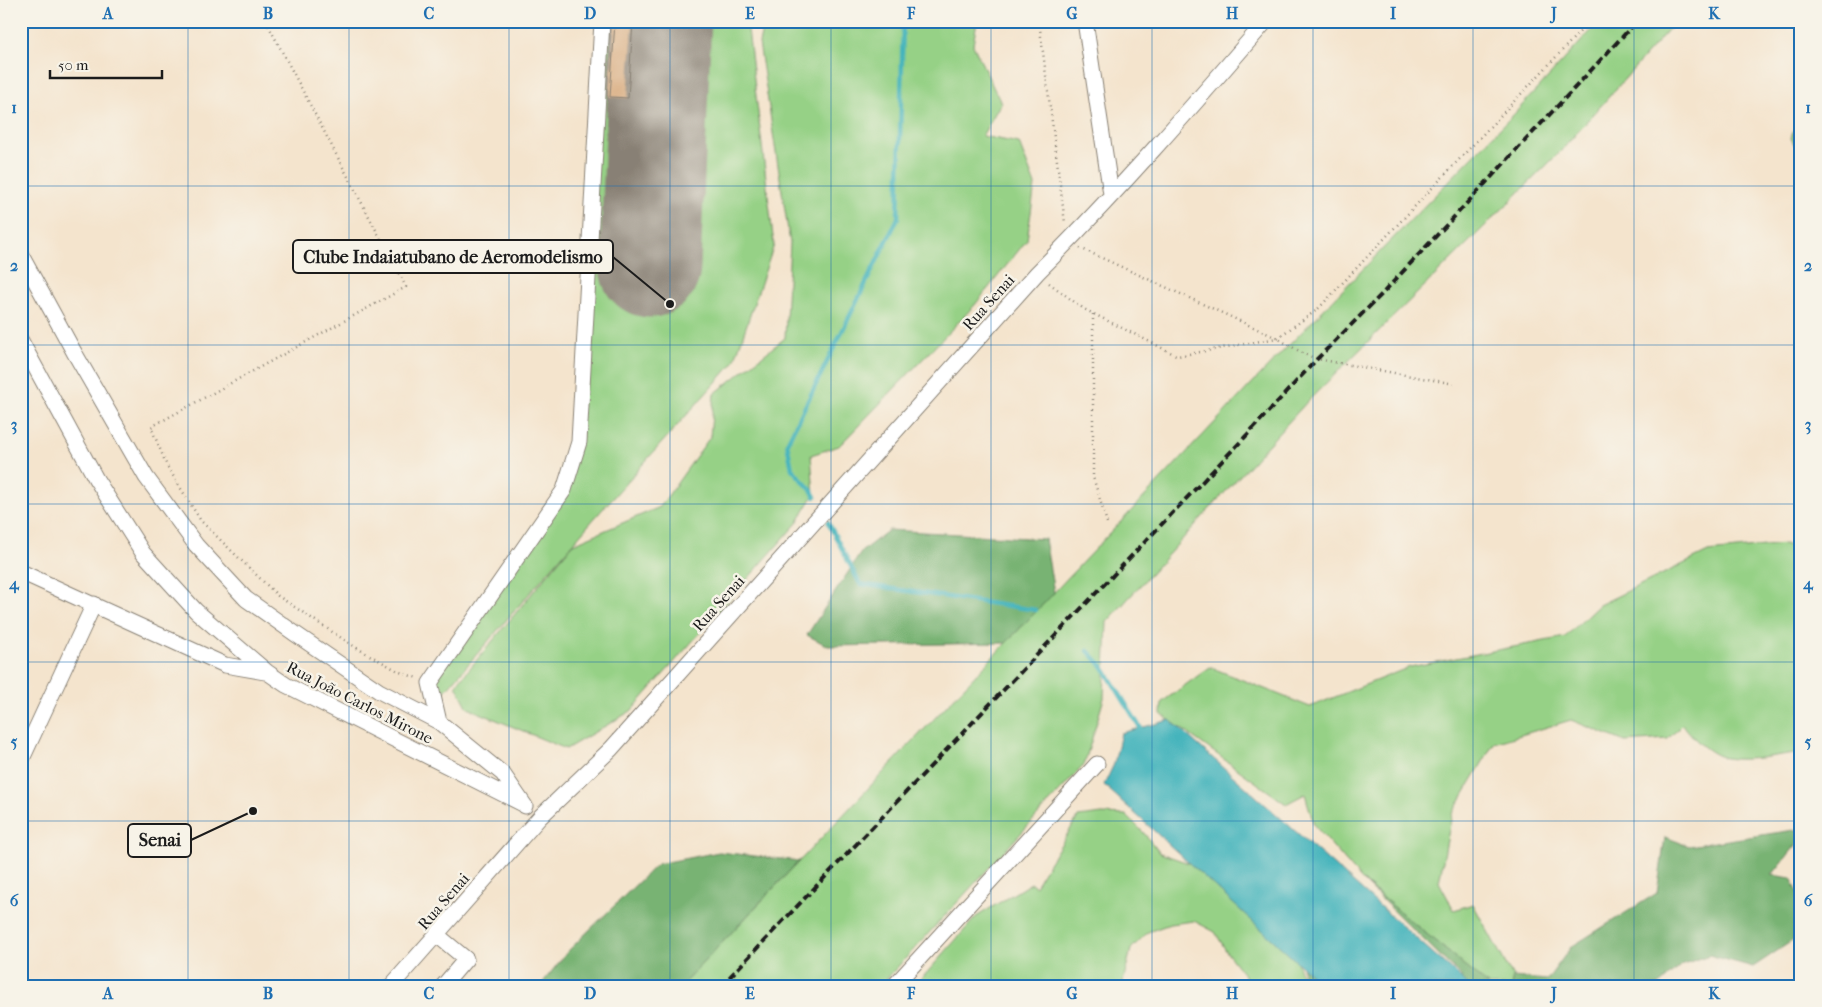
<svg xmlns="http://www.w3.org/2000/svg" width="1822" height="1007" viewBox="0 0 1822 1007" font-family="'IM FELL French Canon',serif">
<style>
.green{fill:#96d186;stroke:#597651}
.forest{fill:#78b373;stroke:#4a6848}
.water{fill:#45b4bc;stroke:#30686c}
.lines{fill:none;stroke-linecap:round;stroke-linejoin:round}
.stream{stroke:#45b4bc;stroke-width:4.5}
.runway{stroke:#888074;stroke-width:101}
.building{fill:#d9ad82}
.minor-casing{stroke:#888074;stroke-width:17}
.path{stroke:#888074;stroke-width:2.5;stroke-dasharray:1 4;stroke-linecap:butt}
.minor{stroke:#fff;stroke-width:15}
.rail{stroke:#1c1c1c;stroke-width:4;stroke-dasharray:8 4;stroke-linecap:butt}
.grid{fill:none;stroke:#1f6fb2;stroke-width:1;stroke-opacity:0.55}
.labels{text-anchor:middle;stroke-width:5;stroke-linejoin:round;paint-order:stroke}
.street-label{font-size:16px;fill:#1c1c1c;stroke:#f7f3e8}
.leader{fill:none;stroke:#1c1c1c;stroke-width:2}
.callout-dot{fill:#1c1c1c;stroke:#f7f3e8;stroke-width:2}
.callout{fill:#f7f3e8;stroke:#1c1c1c;stroke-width:2}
.callout-label{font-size:18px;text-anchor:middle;font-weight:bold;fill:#1c1c1c}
.neatline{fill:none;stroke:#1f6fb2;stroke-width:2}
.grid-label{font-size:16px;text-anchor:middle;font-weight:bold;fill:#1f6fb2}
</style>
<rect width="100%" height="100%" fill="#f7f3e8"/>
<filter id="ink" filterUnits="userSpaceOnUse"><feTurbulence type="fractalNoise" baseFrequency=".02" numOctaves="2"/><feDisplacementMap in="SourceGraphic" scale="10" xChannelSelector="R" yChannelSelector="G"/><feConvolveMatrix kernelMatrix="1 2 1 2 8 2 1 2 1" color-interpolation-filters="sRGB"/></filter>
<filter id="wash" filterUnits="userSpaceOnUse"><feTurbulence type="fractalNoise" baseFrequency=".0096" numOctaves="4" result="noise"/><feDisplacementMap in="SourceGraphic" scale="20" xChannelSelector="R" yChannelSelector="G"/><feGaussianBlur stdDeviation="1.12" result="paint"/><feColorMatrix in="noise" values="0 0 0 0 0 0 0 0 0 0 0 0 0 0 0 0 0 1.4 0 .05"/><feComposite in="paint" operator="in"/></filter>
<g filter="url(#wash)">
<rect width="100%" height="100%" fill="#f4e4cd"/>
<path class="green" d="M602,21H747L774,245L734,362L593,520L439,698L430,683L564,490L579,442Z
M764,21H977L973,45L1001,103L982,136L1019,143L1035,185L1027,240L974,306L839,446L811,455L814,495L797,523L631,711L566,749L468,708L456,685L573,544L660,507L710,437L714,394L785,338L790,243L759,43Z
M1600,21H1676L1561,151L1306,403L1107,622L1104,698L1084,765L880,986H681L1258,377L1515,113Z
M1801,110V157L1791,138Z
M1784,544L1801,550V752C1780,755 1746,762 1726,758C1710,755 1691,737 1683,724L1668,739L1625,742L1571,720L1494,743L1452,814L1439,882L1454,910L1473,904L1513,977L1511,986H1489L1363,881L1314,825L1305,794L1286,804L1161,714L1162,702L1210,667L1310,707L1410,667L1565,637L1599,605L1708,552Z
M1102,814L1126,815L1143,832L1160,853L1191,864L1296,959L1305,986H1250L1245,976L1228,954L1215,932L1194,921L1170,924L1148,932L1131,949L1122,986H915L976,917L1031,883L1035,886L1078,817Z"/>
<path class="forest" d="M889,530L1045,539L1054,593L1006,643L828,646L807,635L862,551Z
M1801,829V839L1772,875L1791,878L1801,899L1792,941L1753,967L1709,955L1681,965L1658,986H1511L1513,977L1547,980L1571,947L1657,893L1665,837L1689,846Z
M719,852L799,861L681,986H540L568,951L657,864Z
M1363,881L1489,986H1464L1461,976Z
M1301,955L1347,986H1304Z"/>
<path class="water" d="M1170,720L1470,986H1323L1104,785L1114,764L1121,733Z"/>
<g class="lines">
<path class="stream" d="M815,497L812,491L792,469L787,443L898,218L903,21
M828,522L860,584L1036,610
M1088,651L1103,667L1143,732"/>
<path class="runway" d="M650,267L661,21"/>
</g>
<g id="blocks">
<path class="building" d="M615,21H633L628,98L610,97Z"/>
</g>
</g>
<g filter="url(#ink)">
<use href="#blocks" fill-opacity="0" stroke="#888074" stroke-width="1"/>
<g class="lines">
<defs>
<path id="minor" d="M1085,21L1111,194
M21,255L74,352L146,477L196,545L246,599L297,635L379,691L439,722
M21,341L96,479L143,553L196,611L267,672L286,685L523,804
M21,572L225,665L265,672
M21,761L94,604
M525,806L503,774L439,722L430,683L564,490L579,442L602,21
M437,935L466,959L443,986
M391,986L540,817L611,749L1037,273C1117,193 1192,107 1266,21
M894,986L1097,764"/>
</defs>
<use href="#minor" class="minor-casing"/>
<path class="path" d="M266,21L406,287L151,427L167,466L201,521L278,596L355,647L400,672L417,678
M1039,21L1065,223
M1080,248L1277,338L1304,354L1317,359L1455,384
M1049,283L1084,309L1178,356L1277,338L1317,310L1590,21
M1093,314V477L1108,526"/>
<use href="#minor" class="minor"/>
<path class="rail" d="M721,986L1245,437L1317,359L1381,295L1637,21"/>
</g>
</g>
<path class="grid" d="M188,21V986M349,21V986M509,21V986M670,21V986M831,21V986M991,21V986M1152,21V986M1313,21V986M1473,21V986M1634,21V986M21,186H1801M21,345H1801M21,504H1801M21,662H1801M21,821H1801"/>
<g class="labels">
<g class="street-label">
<text transform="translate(988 302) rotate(-48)" y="6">Rua Senai</text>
<text transform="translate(718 603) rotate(-48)" y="6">Rua Senai</text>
<text transform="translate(360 702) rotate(27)" y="6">Rua João Carlos Mirone</text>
<text transform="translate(443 901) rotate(-49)" y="6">Rua Senai</text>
</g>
</g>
<path class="leader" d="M670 304L613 257M253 811L191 840"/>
<g class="callout-dot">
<circle cx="670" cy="304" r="5"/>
<circle cx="253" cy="811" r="5"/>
</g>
<g class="callout">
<rect x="293" y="240" width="320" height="33" rx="5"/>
<rect x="128" y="824" width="63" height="33" rx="5"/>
</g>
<g class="callout-label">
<text x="453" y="263">Clube Indaiatubano de Aeromodelismo</text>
<text x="160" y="846">Senai</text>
</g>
<rect width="1822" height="1007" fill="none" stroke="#f7f3e8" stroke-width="55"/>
<path d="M50 70v8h112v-8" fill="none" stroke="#1c1c1c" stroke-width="2.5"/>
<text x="58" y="70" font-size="15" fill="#1c1c1c" stroke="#f7f3e8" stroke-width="4" paint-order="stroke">50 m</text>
<rect x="28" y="28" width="1766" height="952" class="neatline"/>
<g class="grid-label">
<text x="108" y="19">A</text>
<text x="268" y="19">B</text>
<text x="429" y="19">C</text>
<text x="590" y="19">D</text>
<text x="750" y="19">E</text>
<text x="911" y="19">F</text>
<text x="1072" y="19">G</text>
<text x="1232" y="19">H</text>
<text x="1393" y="19">I</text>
<text x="1554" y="19">J</text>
<text x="1714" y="19">K</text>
<text x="14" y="113">1</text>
<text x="1808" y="113">1</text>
<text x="14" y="271">2</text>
<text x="1808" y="271">2</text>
<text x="14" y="430">3</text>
<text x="1808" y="430">3</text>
<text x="14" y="589">4</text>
<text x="1808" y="589">4</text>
<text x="14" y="747">5</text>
<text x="1808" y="747">5</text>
<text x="14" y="906">6</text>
<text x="1808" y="906">6</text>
<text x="108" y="999">A</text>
<text x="268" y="999">B</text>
<text x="429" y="999">C</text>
<text x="590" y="999">D</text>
<text x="750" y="999">E</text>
<text x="911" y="999">F</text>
<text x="1072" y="999">G</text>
<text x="1232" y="999">H</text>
<text x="1393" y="999">I</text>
<text x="1554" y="999">J</text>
<text x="1714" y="999">K</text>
</g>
</svg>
